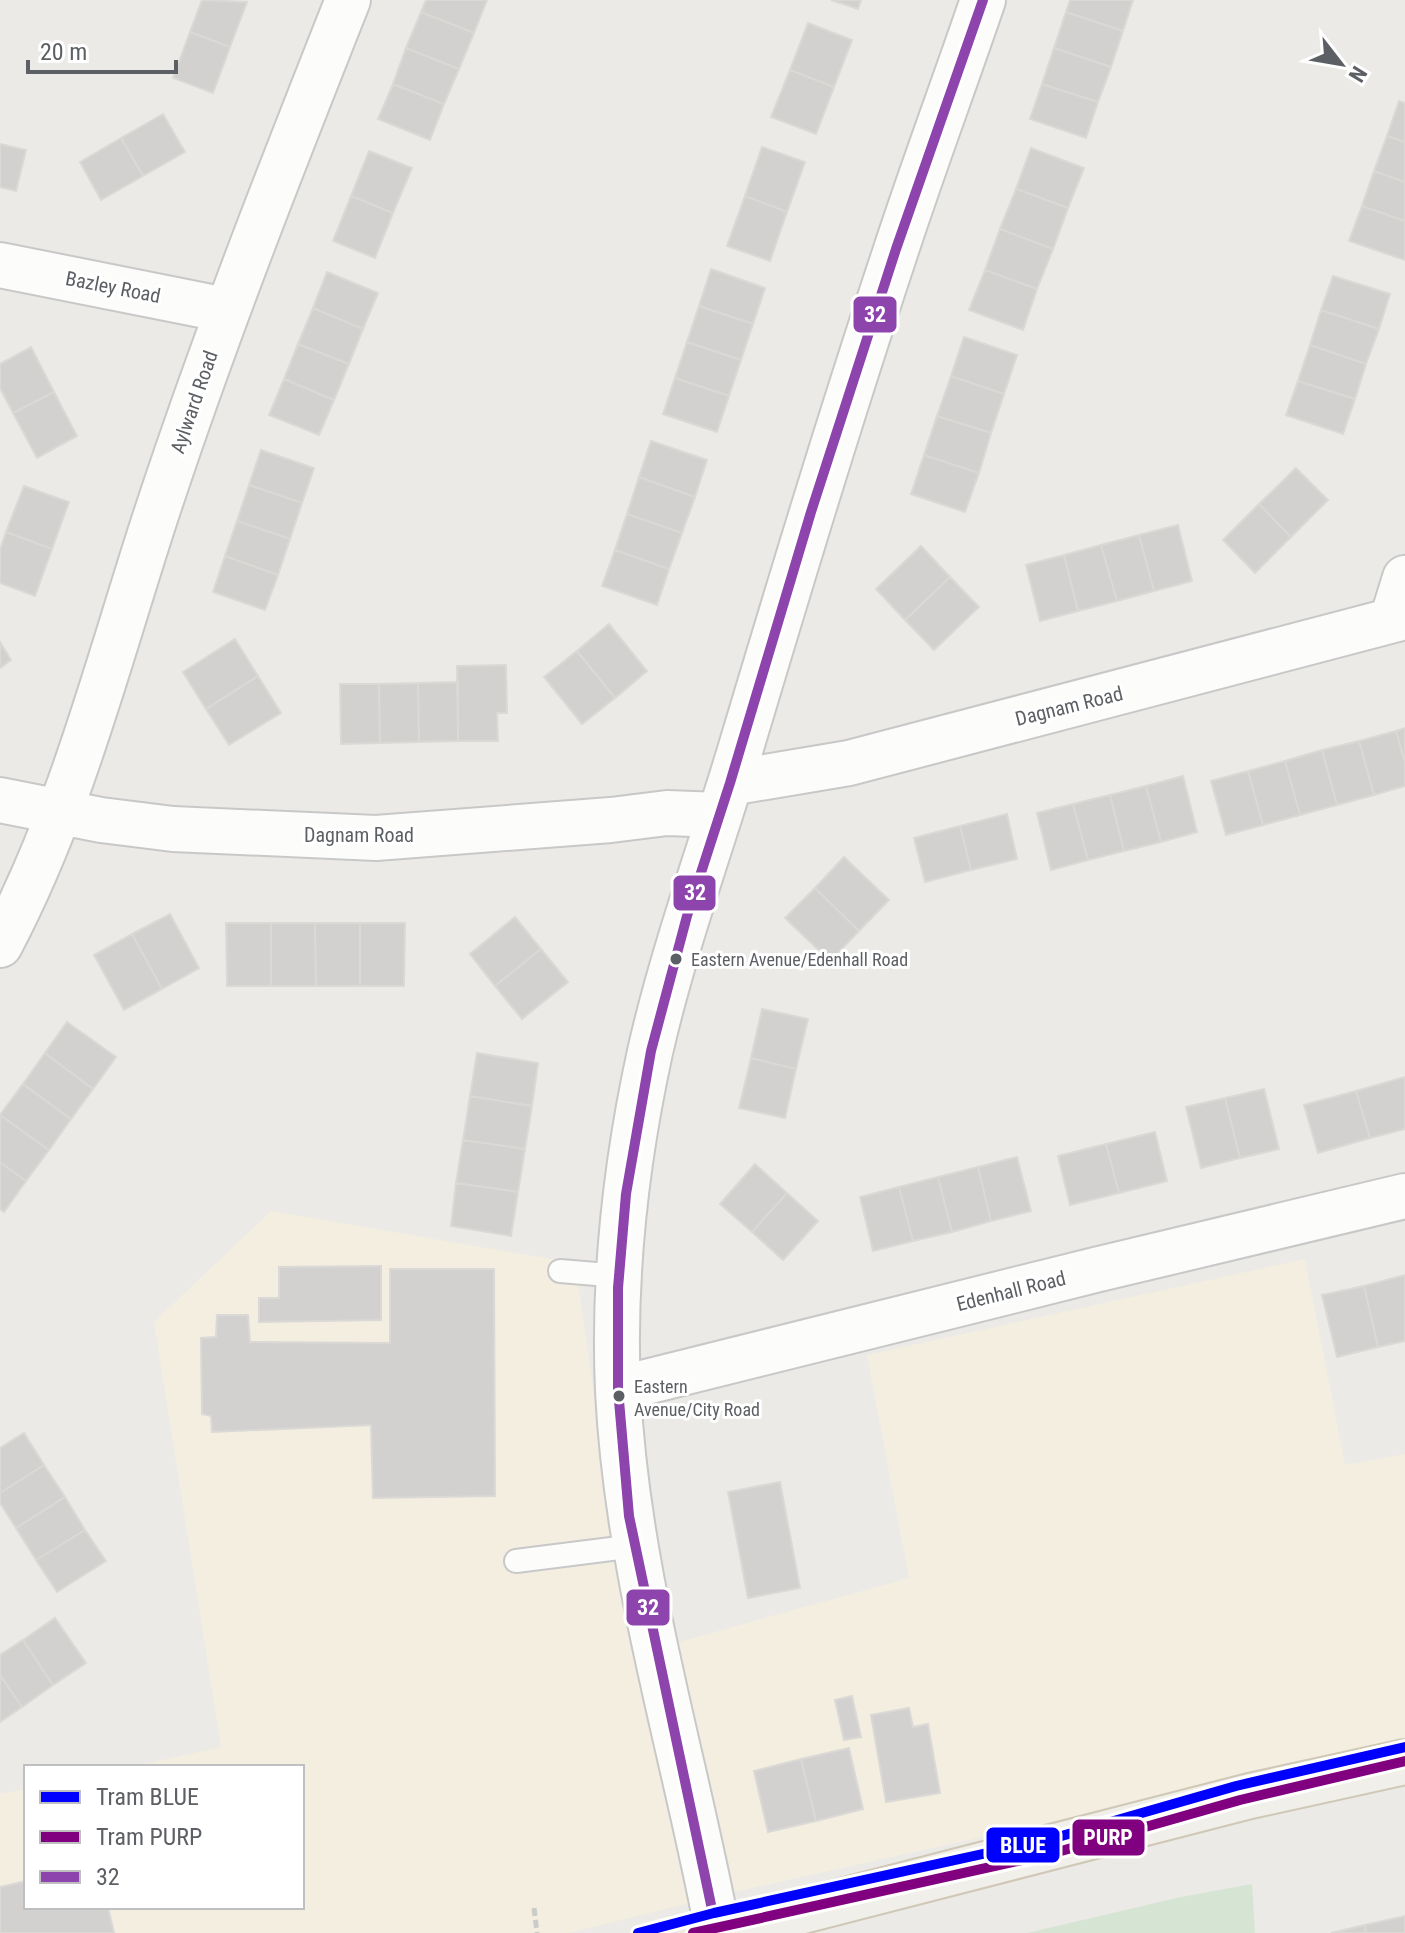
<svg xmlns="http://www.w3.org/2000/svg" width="1405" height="1933" viewBox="0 0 1405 1933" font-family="'Roboto Condensed',sans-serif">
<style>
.commercial{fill:#f3eee0}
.green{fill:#d6e5d3}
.building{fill:#d2d1cf;stroke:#dad9d6;stroke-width:2}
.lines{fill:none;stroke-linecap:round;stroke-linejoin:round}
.service-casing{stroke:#c8c8c8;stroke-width:26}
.minor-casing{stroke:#c8c8c8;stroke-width:48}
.primary-casing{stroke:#d0c8b7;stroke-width:48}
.path{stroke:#c9ccca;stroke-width:5;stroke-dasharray:8 4;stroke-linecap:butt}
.service{stroke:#fcfcfb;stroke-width:22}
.minor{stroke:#fcfcfb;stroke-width:44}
.primary{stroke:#f1efe9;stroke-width:44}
.bus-1-casing{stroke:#fff;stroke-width:16}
.bus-1{stroke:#8e44ad;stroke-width:10}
.tram-1-casing{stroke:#fff;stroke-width:16}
.tram-2-casing{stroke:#fff;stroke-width:16}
.tram-1{stroke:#00f;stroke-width:10}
.tram-2{stroke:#800080;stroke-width:10}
.bus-dot{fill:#5c5f63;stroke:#fff;stroke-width:3}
.labels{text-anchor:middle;stroke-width:6;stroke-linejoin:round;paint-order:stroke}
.bus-label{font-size:18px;fill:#5c5f63;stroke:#fff;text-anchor:start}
.street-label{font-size:20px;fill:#5c5f63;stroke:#fff}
.line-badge{stroke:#fff;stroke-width:3}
.badge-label{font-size:22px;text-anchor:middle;font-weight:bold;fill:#fff}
</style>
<rect width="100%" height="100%" fill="#ebeae6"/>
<path class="commercial" d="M271,1211L575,1263L632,1655L909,1578L867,1355L1305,1259L1345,1465L1405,1454V1744L752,1888L568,1933H0V1794L26,1789V1907H302V1767H130L221,1747L154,1322Z"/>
<path class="green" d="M1252,1884L1255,1933H1027L1181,1897Z"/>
<path class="building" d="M202,0L247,2L230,47L190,32Z
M426,0H487L474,33L421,12Z
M831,0H861L858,9Z
M1070,0H1133L1123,31L1066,12Z
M421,12L474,33L459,69L406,48Z
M1066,12L1123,31L1111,67L1054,48Z
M808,23L852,40L834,87L790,70Z
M190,32L230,47L213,93L173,78Z
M406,48L459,69L444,104L393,84Z
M1054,48L1111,67L1098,102L1042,84Z
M790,70L834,87L816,134L771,117Z
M393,84L444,104L430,140L378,119Z
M1042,84L1098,102L1086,138L1030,119Z
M1399,101L1405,103V142L1387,136Z
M163,114L185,152L143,176L121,138Z
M1387,136L1405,142V182L1374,171Z
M121,138L143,176L101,200L80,162Z
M0,144L26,150L16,191L0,187Z
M762,147L805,162L787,212L745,196Z
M1031,148L1084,168L1068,208L1016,189Z
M369,151L412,168L393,213L351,196Z
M1374,171L1405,182V221L1362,206Z
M1016,189L1068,208L1053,249L1000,229Z
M351,196L393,213L375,258L333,241Z
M745,196L787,212L770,261L727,246Z
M1362,206L1405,221V260L1349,241Z
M1000,229L1053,249L1037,289L985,270Z
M711,269L765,288L753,324L699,306Z
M985,270L1037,289L1023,330L969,310Z
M327,272L378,293L363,329L313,308Z
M1333,276L1390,294L1379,329L1321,310Z
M699,306L753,324L741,360L687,342Z
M313,308L363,329L349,364L298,344Z
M1321,310L1379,329L1366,364L1310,345Z
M964,337L1017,355L1004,394L951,376Z
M687,342L741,360L729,396L675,378Z
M298,344L349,364L334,400L284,379Z
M1310,345L1366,364L1355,399L1298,381Z
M31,347L54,392L13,413L0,388V364Z
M951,376L1004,394L991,433L937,416Z
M675,378L729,396L717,432L663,414Z
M284,379L334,400L319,435L269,415Z
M1298,381L1355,399L1343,434L1286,415Z
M54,392L77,436L37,458L13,413Z
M937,416L991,433L979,473L924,455Z
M651,441L707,460L695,497L639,477Z
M261,450L314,468L302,503L249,485Z
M924,455L979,473L965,512L911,494Z
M1296,468L1328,500L1291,537L1259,504Z
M639,477L695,497L682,533L627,514Z
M249,485L302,503L290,539L237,521Z
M24,486L69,502L52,549L6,532Z
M1259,504L1291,537L1255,573L1223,540Z
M627,514L682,533L669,569L615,550Z
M237,521L290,539L278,575L225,556Z
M1178,525L1192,581L1154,591L1139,535Z
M6,532L52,549L35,596L0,583V550Z
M1139,535L1154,591L1117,601L1101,545Z
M1101,545L1117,601L1078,611L1064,555Z
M921,546L950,577L905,620L876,589Z
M615,550L669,569L657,605L602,586Z
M1064,555L1078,611L1040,621L1026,565Z
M225,556L278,575L265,610L213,592Z
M950,577L979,607L934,650L905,620Z
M609,624L647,671L615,698L577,651Z
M235,639L258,676L206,709L183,672Z
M0,642L11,660L0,668Z
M577,651L615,698L582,724L544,677Z
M506,665L507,713H497L498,741H458L457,666Z
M258,676L281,713L229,745L206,709Z
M458,682V741L419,742L418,683Z
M418,683L419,742L380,743L379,684Z
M340,684H379L380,743L341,744Z
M1405,728V763L1396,731Z
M1396,731L1405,763V786L1374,795L1359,741Z
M1359,741L1374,795L1337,805L1322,750Z
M1322,750L1337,805L1300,815L1285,761Z
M1285,761L1300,815L1263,825L1248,771Z
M1248,771L1263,825L1226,835L1211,781Z
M1183,776L1197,832L1161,842L1146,786Z
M1146,786L1161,842L1124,851L1110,795Z
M1110,795L1124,851L1088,860L1073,804Z
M1073,804L1088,860L1051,870L1037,813Z
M1007,814L1017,859L971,870L960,826Z
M960,826L971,870L925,882L914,838Z
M844,857L889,900L859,931L815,888Z
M815,888L859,931L830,961L785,918Z
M170,914L199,968L162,989L132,934Z
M515,917L541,949L495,986L470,954Z
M226,923H271V986H227Z
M271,923H315L316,986H271Z
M315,923H360V986H316Z
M360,923H405L404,986H360Z
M132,934L162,989L124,1010L94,955Z
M541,949L568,982L522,1019L495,986Z
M762,1009L808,1019L796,1069L751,1058Z
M67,1022L116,1057L93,1089L45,1053Z
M45,1053L93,1089L71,1119L23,1084Z
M477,1053L538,1063L532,1106L470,1096Z
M751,1058L796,1069L785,1118L739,1108Z
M1405,1077V1129L1370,1138L1356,1091Z
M23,1084L71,1119L49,1150L0,1115Z
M1264,1089L1279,1149L1240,1158L1225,1098Z
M1356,1091L1370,1138L1318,1153L1304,1105Z
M470,1096L532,1106L525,1149L463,1140Z
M1225,1098L1240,1158L1201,1168L1186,1107Z
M0,1115L49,1150L26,1181L0,1162Z
M1155,1132L1167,1181L1119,1193L1106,1144Z
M463,1140L525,1149L518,1192L456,1183Z
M1106,1144L1119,1193L1070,1205L1058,1156Z
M1017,1157L1031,1211L991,1221L978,1167Z
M0,1162L26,1181L4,1212L0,1209Z
M755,1164L787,1193L752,1232L720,1204Z
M978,1167L991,1221L952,1232L938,1177Z
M938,1177L952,1232L913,1241L899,1187Z
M456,1183L518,1192L511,1236L451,1226Z
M899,1187L913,1241L873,1251L860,1197Z
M787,1193L818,1221L783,1260L752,1232Z
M381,1266V1320L259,1322V1298H279V1267Z
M390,1269H494L495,1496L373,1498L371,1425L212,1432L211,1416L202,1414L201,1338L216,1337L217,1315H248L250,1342L390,1343Z
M1405,1275V1341L1378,1347L1364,1286Z
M1364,1286L1378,1347L1337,1357L1322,1295Z
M24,1433L44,1465L0,1493V1448Z
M44,1465L65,1497L16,1528L0,1503V1493Z
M780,1482L800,1588L748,1598L728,1492Z
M65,1497L85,1530L36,1560L16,1528Z
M85,1530L106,1561L57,1592L36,1560Z
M55,1618L86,1663L53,1685L23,1640Z
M23,1640L53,1685L22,1707L0,1675V1655Z
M0,1675L22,1707L0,1722Z
M852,1696L861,1737L844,1740L835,1700Z
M909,1708L913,1727L928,1724L940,1793L886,1802L871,1715Z
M849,1748L863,1809L816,1821L801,1759Z
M801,1759L816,1821L768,1832L754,1771Z
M26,1881V1907H108L114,1933H0V1887Z
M1405,1916V1933H1366L1365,1925Z
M1365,1925L1366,1933H1331Z"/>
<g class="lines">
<defs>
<path id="service" d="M560,1271L620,1276
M516,1561L635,1546"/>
<path id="minor" d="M0,265L226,310
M1392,620L1405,578
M730,783L849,763L1405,617
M0,800L101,820L173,829L376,838L611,820L667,813L720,815
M0,945C72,809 109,658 157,512C214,339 281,169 348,0
M618,1389L1095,1270L1405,1196
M718,1933C684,1752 627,1575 618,1391C613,1278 626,1162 650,1052C673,951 709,853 739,754C789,587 839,421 894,256C922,170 954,85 983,0"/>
<path id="primary" d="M717,1933L1250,1796L1405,1762"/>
</defs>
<use href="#service" class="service-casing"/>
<use href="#minor" class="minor-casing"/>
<use href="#primary" class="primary-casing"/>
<path class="path" d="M534,1908L537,1933"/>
<use href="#service" class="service"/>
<use href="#minor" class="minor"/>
<use href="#primary" class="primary"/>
<defs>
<path id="bus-1" d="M717,1933L629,1516L618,1389V1288L626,1194L651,1051L687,916L730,783L811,512L896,249L983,0"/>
</defs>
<use href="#bus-1" class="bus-1-casing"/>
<use href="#bus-1" class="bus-1"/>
<defs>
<path id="tram-1" d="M638,1933L714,1913L1051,1839L1236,1786L1405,1747"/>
<path id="tram-2" d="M693,1933L1054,1853L1240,1800L1405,1761"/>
</defs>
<use href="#tram-1" class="tram-1-casing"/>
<use href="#tram-2" class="tram-2-casing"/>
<use href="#tram-1" class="tram-1"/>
<use href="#tram-2" class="tram-2"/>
</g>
<g class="bus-dot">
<circle cx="676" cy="959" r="7"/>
<circle cx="619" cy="1396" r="7"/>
</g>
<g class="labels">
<g class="bus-label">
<text x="691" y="966">Eastern Avenue/Edenhall Road</text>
<text x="634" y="1393">Eastern<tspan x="634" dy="23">Avenue/City Road</tspan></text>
</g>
<g class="street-label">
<text transform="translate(113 287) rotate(11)" y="7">Bazley Road</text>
<text transform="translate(194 402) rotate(-71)" y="7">Aylward Road</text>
<text transform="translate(1069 706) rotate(-14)" y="7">Dagnam Road</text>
<text x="359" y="842">Dagnam Road</text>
<text transform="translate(1011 1291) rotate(-14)" y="7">Edenhall Road</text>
</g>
</g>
<g class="line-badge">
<rect x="852" y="295" width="46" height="39" rx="8" fill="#8e44ad"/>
<rect x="672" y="874" width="45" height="38" rx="8" fill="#8e44ad"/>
<rect x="625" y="1588" width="46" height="39" rx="8" fill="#8e44ad"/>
<rect x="1071" y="1818" width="75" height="39" rx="8" fill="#800080"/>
<rect x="985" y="1826" width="76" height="38" rx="8" fill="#00f"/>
</g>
<g class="badge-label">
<text x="875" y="322">32</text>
<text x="695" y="900">32</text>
<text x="648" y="1615">32</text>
<text x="1108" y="1845">PURP</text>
<text x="1023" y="1853">BLUE</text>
</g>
<rect x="24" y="1765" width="280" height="144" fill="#ffffff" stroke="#bebfc1" stroke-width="2"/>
<rect x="40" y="1791" width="40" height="12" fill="#0000ff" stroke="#bebfc1" stroke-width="2"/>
<text x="96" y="1805" font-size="24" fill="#5c5f63">Tram BLUE</text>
<rect x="40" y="1831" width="40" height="12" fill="#800080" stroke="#bebfc1" stroke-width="2"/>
<text x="96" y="1845" font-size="24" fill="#5c5f63">Tram PURP</text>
<rect x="40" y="1871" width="40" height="12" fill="#8e44ad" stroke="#bebfc1" stroke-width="2"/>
<text x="96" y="1885" font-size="24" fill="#5c5f63">32</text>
<g transform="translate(1341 64) rotate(121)" stroke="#ffffff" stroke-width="6" paint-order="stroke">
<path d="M0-6L14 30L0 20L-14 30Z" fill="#5c5f63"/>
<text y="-12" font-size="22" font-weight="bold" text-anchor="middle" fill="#5c5f63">N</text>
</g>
<path d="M28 60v12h148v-12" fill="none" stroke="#5c5f63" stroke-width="4"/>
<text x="40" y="60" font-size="24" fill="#5c5f63" stroke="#ffffff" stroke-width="6" paint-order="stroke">20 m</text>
</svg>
